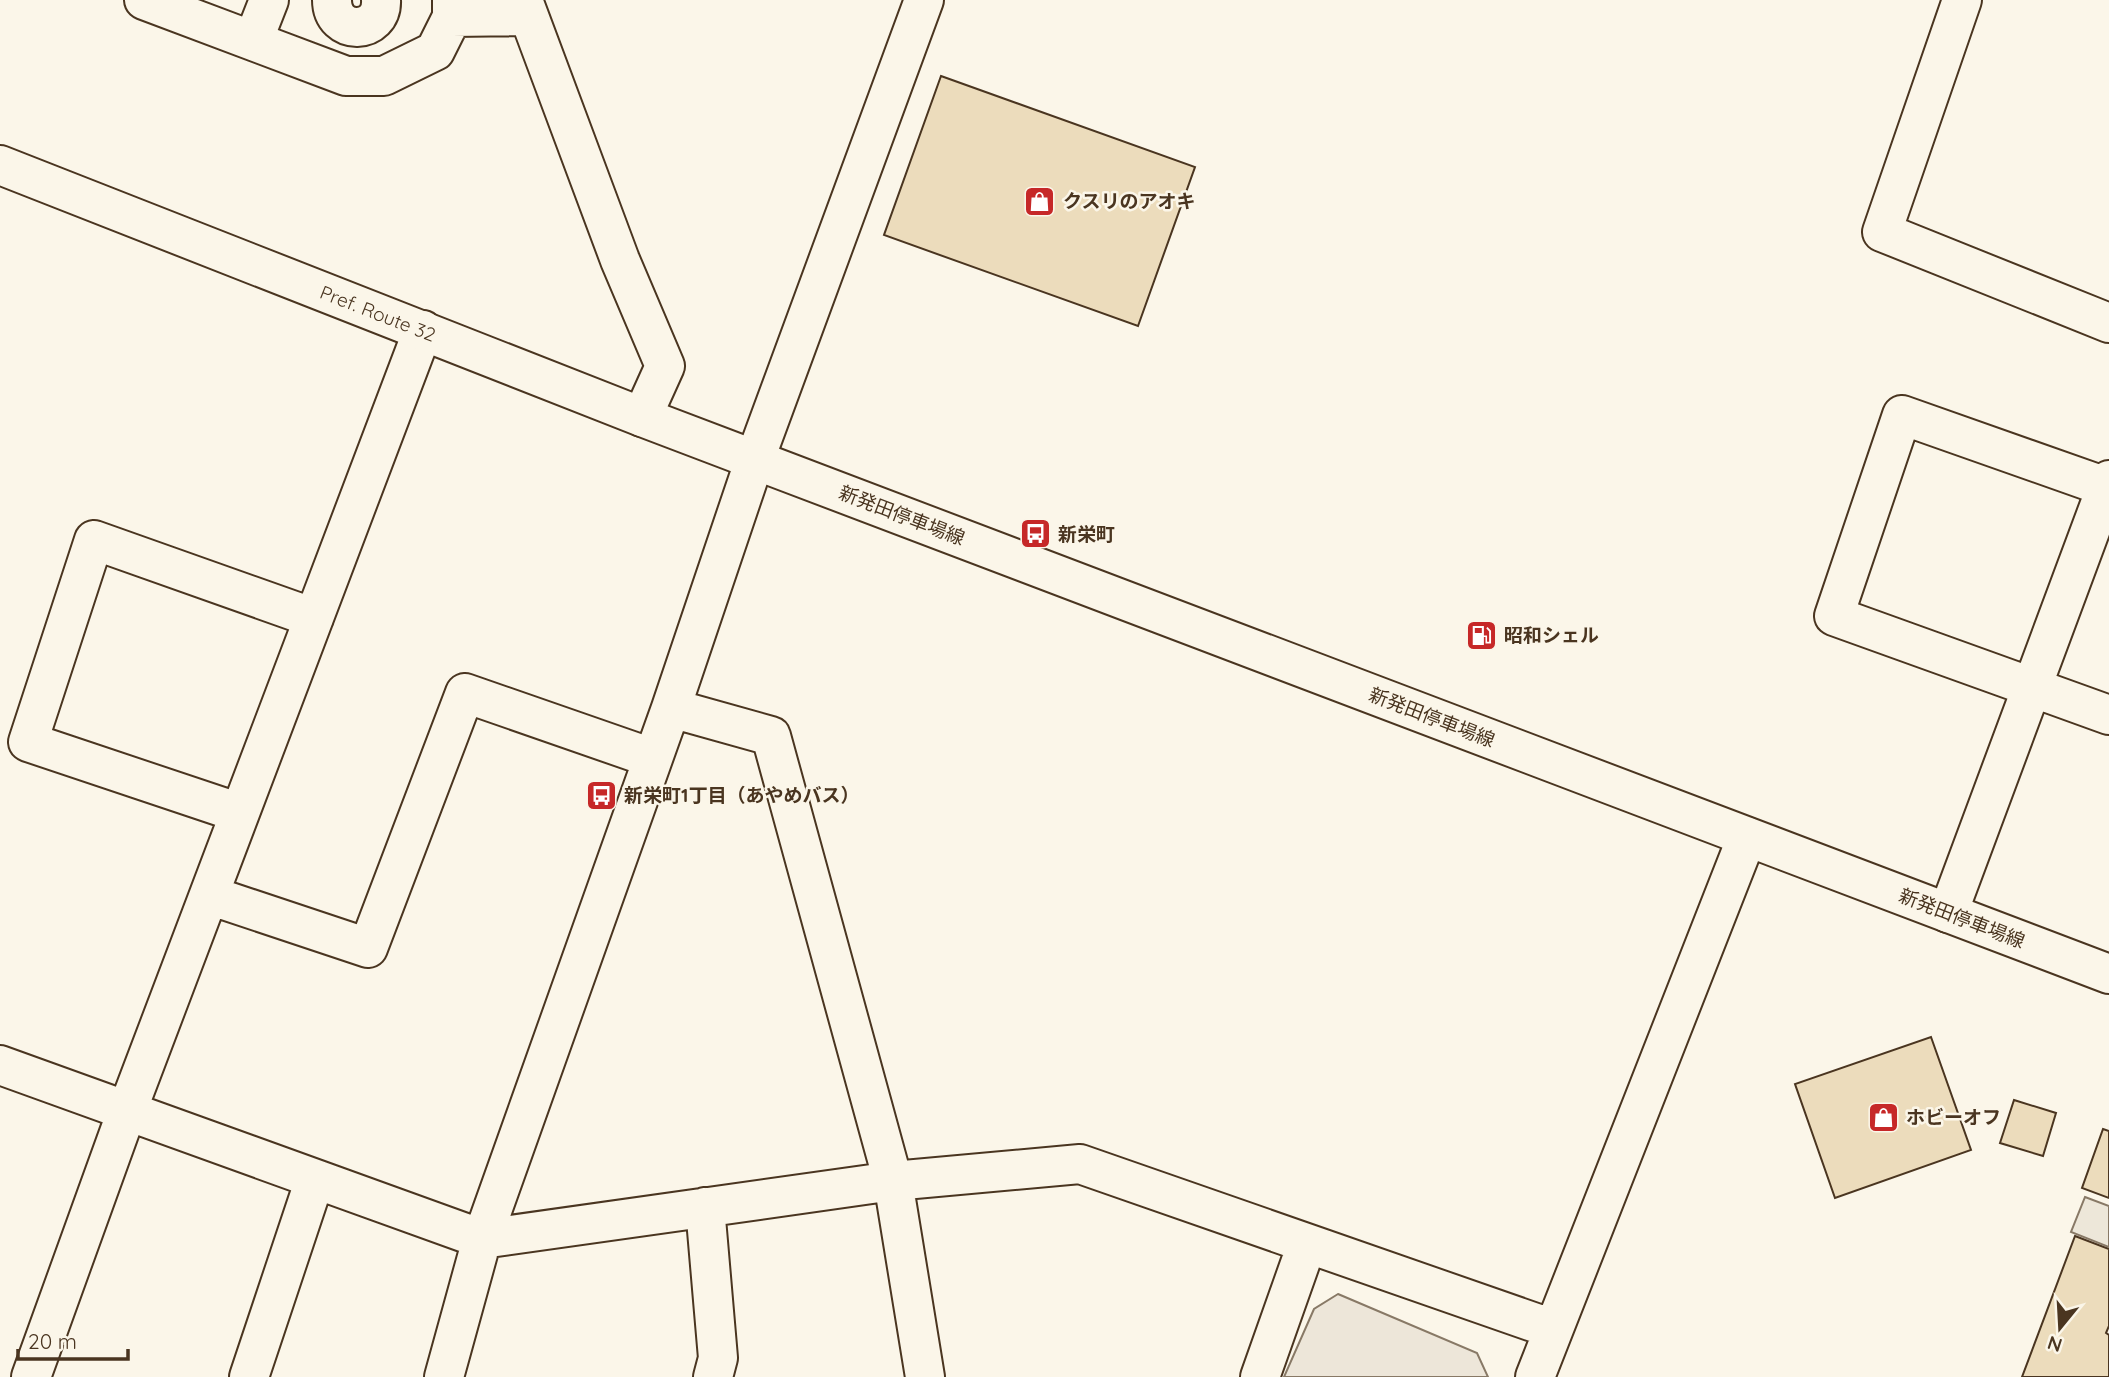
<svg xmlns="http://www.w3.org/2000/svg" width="2109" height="1377" viewBox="0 0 2109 1377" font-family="Quicksand,'Noto Sans JP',sans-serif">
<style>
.green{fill:#ede6d9;stroke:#887966;stroke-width:2}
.parking{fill:#ede7d9;stroke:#887966;stroke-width:2}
.building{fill:#ecdcbc;stroke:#4a3520;stroke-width:2}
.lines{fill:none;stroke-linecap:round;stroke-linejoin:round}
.minor-casing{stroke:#4a3520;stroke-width:42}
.major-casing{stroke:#4a3520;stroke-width:42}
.minor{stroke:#fbf6e9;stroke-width:38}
.major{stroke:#fbf6e9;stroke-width:38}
.labels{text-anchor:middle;stroke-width:5;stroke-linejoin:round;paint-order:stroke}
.poi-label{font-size:19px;font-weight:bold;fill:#4a3520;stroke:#fbf6e9;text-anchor:start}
.street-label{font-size:19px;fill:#4a3520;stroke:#fbf6e9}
</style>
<rect width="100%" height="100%" fill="#fbf6e9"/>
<path class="green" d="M1338,1294L1477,1353L1488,1377H1284L1314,1309Z"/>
<path class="parking" d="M2085,1197L2109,1206V1247L2071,1232Z"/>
<path class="building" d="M941,76L1195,167L1138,326L884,235Z
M1931,1037L1971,1150L1835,1198L1795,1084Z
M2014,1100L2056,1113L2043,1156L2000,1143Z
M2103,1129L2109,1131V1198L2082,1188Z
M2075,1236L2109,1249V1326L2106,1333L2109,1335V1377H2022Z"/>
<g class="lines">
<defs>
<path id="minor" d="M144,0L346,76H384L435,51L452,17V0
M332,0C332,37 383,35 381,0
M523,0L620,260L665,366L642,417
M1962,0L1882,232L2109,323
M452,17L528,16
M253,41L269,0
M2109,488L1902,415L1834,616L2109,715
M671,708L771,736L893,1181L925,1377
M240,813L28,742L94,540L314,618
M209,895L368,948L465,693L652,758
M1948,913L2109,480
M0,1065L482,1239L893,1181L1080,1164L1553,1329
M705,1207L718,1358L713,1377
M31,1377L127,1111L423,330
M249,1377L315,1179
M444,1377L482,1239L671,708L755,459L924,0
M1260,1377L1307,1244
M1535,1377L1747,837"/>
<g id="major">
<path id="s1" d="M0,165L642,417L2109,974"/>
</g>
</defs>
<use href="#minor" class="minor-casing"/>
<use href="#major" class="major-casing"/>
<use href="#minor" class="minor"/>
<use href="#major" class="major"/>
</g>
<defs>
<symbol id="shop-square" viewBox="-11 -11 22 22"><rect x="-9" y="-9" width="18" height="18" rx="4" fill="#c62828" stroke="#fbf6e9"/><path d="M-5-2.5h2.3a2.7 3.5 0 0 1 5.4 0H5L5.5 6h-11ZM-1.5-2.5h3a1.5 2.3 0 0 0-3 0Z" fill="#fff"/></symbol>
<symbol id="bus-square" viewBox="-11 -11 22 22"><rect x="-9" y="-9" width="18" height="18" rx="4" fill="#c62828" stroke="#fbf6e9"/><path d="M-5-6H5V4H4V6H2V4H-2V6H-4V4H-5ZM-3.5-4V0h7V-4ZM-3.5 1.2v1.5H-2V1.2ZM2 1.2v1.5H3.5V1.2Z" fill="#fff"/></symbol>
<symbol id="fuel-square" viewBox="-11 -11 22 22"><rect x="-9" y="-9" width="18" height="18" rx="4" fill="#c62828" stroke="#fbf6e9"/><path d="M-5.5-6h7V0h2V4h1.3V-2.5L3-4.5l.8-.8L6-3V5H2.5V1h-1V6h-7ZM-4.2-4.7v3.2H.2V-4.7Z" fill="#fff"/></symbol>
</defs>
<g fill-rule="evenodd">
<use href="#shop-square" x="1022" y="184" width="35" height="35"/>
<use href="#bus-square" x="1018" y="516" width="35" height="35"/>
<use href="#fuel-square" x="1464" y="618" width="35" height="35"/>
<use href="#bus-square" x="584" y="778" width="35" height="35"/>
<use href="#shop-square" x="1866" y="1100" width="35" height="35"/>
</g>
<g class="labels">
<g class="poi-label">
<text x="1063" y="208">クスリのアオキ</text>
<text x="1058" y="541">新栄町</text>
<text x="1504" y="642">昭和シェル</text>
<text x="624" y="802">新栄町1丁目（あやめバス）</text>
<text x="1906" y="1124">ホビーオフ</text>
</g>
<g class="street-label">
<text dy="7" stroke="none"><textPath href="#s1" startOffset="406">Pref. Route 32</textPath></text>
<text transform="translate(902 515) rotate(21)" y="7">新発田停車場線</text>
<text transform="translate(1432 717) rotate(21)" y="7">新発田停車場線</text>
<text transform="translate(1962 918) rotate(21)" y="7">新発田停車場線</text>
</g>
</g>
<g transform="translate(2060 1328) rotate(198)" stroke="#fbf6e9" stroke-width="5" paint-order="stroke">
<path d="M0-5L12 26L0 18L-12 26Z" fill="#4a3520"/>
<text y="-10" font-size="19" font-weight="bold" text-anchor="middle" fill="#4a3520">N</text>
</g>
<path d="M18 1349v10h110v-10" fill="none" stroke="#4a3520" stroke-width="3.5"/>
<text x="28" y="1349" font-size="21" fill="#4a3520" stroke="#fbf6e9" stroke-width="5" paint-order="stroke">20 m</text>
</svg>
